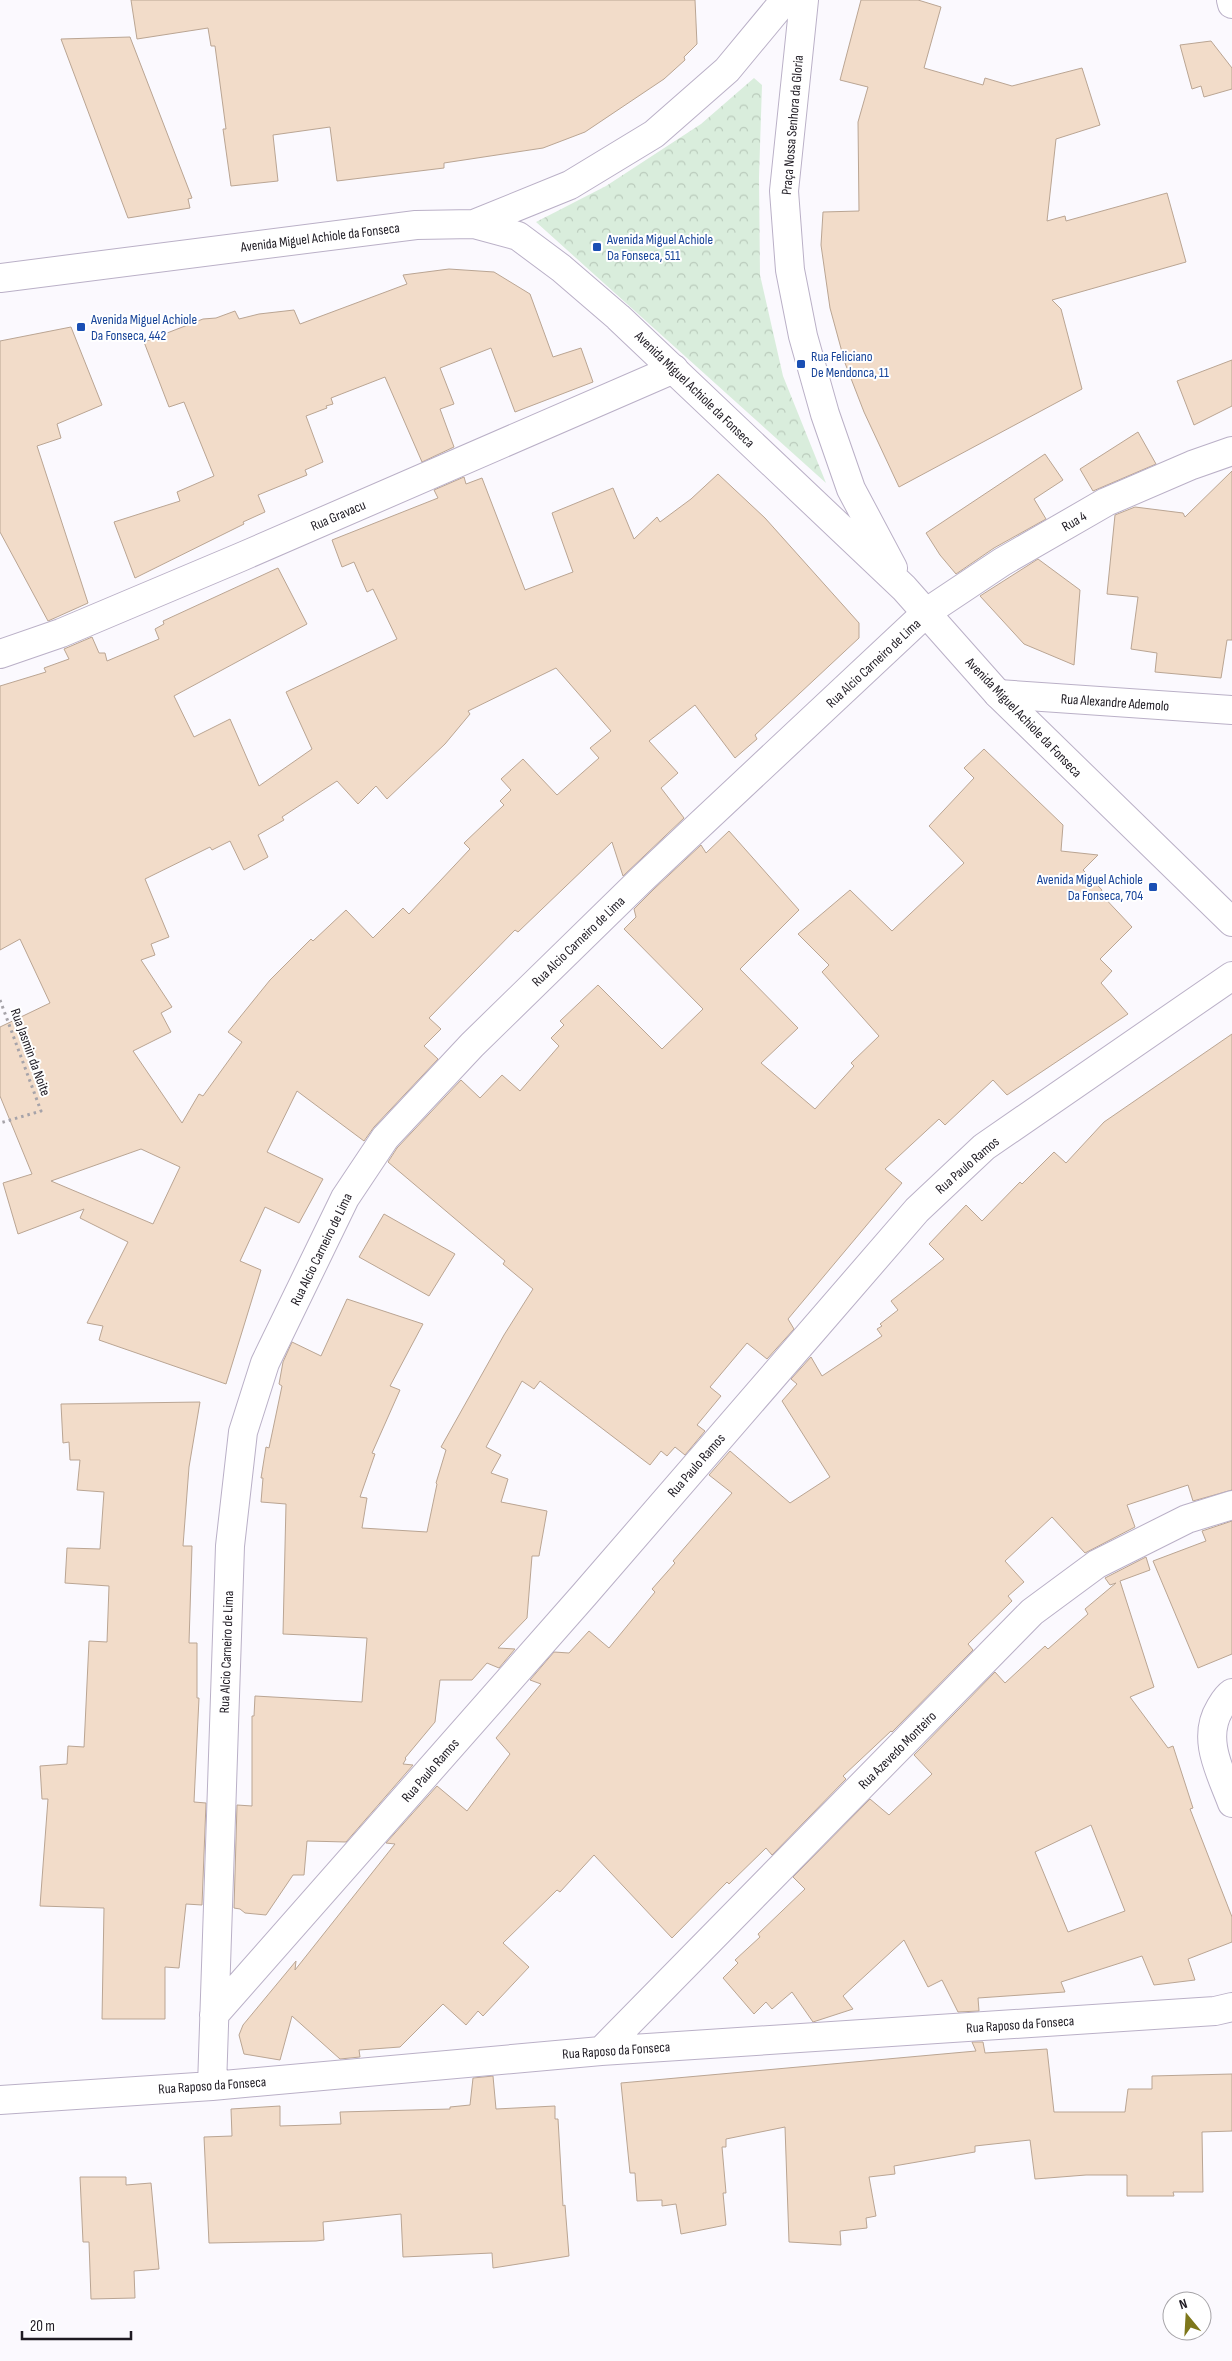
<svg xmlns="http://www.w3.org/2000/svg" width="1232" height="2361" viewBox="0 0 1232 2361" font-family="'Sofia Sans Condensed',sans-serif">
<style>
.park{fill:url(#park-crowns)}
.building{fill:#f2dcc9;stroke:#baa593;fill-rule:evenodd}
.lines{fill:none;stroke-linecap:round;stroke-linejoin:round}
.minor-casing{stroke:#bab0c7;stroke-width:30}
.tertiary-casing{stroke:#bab0c7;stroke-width:30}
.path{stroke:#a6a3a9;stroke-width:3;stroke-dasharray:2.5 4;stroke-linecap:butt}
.minor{stroke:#fff;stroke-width:28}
.tertiary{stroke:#fff;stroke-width:28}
.transit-dot{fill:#1a4fb4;stroke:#fff;stroke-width:2}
.labels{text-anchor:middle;stroke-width:4;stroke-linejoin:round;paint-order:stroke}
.street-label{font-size:14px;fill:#1e1a22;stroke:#fff}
.transit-label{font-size:14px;fill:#164399;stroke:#fff;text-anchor:start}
</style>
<defs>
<pattern id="park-crowns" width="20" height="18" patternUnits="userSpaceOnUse" patternTransform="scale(1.25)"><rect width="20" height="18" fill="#d9eddc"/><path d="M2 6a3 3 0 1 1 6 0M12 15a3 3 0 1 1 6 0" fill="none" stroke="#bacbbc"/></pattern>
</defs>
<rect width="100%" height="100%" fill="#fbf9fe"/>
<path class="park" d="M754,78L762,85L759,177L760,275L783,376L826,483L536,222L606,186L701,124Z"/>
<path class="building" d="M131,0H695L697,44L684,57L685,60L664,79L585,132L543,148L444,163V168L337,181L330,127L273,135L278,181L231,186L223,129H226L215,46H211L208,28L137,39Z
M861,0H918L941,7L924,68L983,85L985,78L1012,86L1082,68L1100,125L1056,139L1047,221L1065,216L1066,221L1167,193L1186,262L1052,300L1061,309L1082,389L899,487L864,412L845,363L830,308L821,245L823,212L859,211L858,122L868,87L840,80Z
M130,37L192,198L188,199L190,208L128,218L61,39Z
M1211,41L1232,68V89L1204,97L1201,86L1192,89L1180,45Z
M449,269L494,272L530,294L553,357L581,348L593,382L515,412L491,348L440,368L454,404L440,409L454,447L422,462L385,377L331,398L333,404L326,406L327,408L306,416L323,462L305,470L307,475L258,495L265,512L243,522L244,524L135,578L114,522L180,501L177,492L214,476L184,402L169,407L144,342L203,319L216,318L235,311L239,319L259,314L294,310L300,324L407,284L403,275Z
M71,327L102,405L57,424L61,438L37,446L88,603L48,621L0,532V341Z
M1232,360V406L1194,425L1177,381Z
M1138,432L1156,464L1093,491L1080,469Z
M1045,454L1063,480L1034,499L1046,519L994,548L956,574L940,555L926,533Z
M1232,471V640H1227L1221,678L1155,672L1157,653L1131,649L1138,597L1107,594L1115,515L1135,507L1183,513L1185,517Z
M718,474L765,518L859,623V638L755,735L757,739L735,758L695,705L649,741L678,773L661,788L684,818L623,876L612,842L518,932L515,930L429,1018L441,1029L424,1046L438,1059L374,1127L364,1141L297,1091L267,1152L323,1179L299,1223L265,1207L240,1261L261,1270L226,1384L99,1340L103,1326L87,1323L128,1242L80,1218L84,1209L18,1234L3,1183L32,1174L0,1096V1027L50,1003L20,939L0,950V686L46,672L44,668L69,659L64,649L92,637L99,653H105L107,661L159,639L155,629L164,624L163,621L278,568L307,624L174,696L194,737L230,719L259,786L312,749L286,692L397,639L373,589L367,592L354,562L342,567L332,540L438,498L434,490L464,477L466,484L482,478L525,590L573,572L552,513L613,488L634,539L657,517L660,522L691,499ZM556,668L611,731L590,748L599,758L557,795L523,759L501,779L511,790L500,801L504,805L464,843L470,849L409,914L403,908L373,938L346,910L313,941L311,939L270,980L228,1032L242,1042L203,1096L199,1094L182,1123L133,1051L171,1032L161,1013L172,1007L141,960L155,955L151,944L169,937L145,879L210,847L212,850L230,841L244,870L268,857L258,835L284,820L282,817L337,781L358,804L376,786L387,799L445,744L470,714L468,711ZM141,1149L180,1167L153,1224L51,1181Z
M1038,559L1080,590L1074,665L1024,644L980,596Z
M984,749L1063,825L1061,851L1098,855L1083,870L1102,890L1100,893L1132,927L1100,959L1112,971L1101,983L1128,1014L1007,1095L993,1080L945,1125L939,1119L885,1169L902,1183L788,1319L794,1329L767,1359L747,1343L710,1387L721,1396L697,1425L705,1431L685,1455L675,1447L667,1456L661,1451L650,1465L540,1381L534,1389L522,1381L486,1447L501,1455L491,1473L508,1479L501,1502L547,1511L539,1556H532L527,1618L498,1648L515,1649L499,1668L487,1663L472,1680H440L435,1722L405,1758L406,1759L403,1764L413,1765L346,1842L307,1841L304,1875H293L266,1915L245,1913L240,1909L234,1908L237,1805L252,1806V1716H254L255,1696L362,1702L367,1638L283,1634L286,1504L261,1502L263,1478H261L266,1447L269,1448L282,1386L279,1384L283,1362L292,1342L321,1356L347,1299L423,1324L390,1386L400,1390L372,1453L375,1454L360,1497L367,1498L362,1528L427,1532L437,1484L436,1483L446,1450L441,1447L504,1335L533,1289L503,1264L505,1261L388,1162L397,1148L461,1080L480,1098L502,1075L520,1091L559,1046L551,1038L564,1025L560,1021L598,985L662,1049L703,1009L624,929L636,917L634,909L654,889L701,845L706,853L729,831L799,910L740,969L798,1028L761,1063L815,1109L854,1066L851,1063L879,1036L822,972L829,965L798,934L850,890L892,931L964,863L929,826L974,778L964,768Z
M1232,1034V1490L1193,1501L1188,1485L1127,1505L1135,1527L1085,1553L1052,1517L1005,1561L1024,1582L1008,1596L1012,1601L968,1644L973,1650L892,1732L891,1731L843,1776L846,1779L772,1855L766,1848L729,1884L727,1882L672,1938L594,1855L560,1892L557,1890L503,1943L529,1967L483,2016L478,2011L466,2025L443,2004L400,2047L359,2050L360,2057L340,2059L292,2016L280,2060L244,2054L239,2035L243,2025L296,1961L295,1970L395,1844L386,1843L437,1786L467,1811L510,1754L496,1738L541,1684L530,1680L554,1652L569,1653L589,1631L609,1648L655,1592L652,1589L675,1563L673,1561L732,1493L709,1475L730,1451L790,1503L830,1477L782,1401L797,1384L791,1379L811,1357L822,1376L882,1336L877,1329L882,1326L880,1324L898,1310L891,1301L944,1259L929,1244L966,1205L982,1221L1020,1182L1022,1184L1054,1152L1066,1163L1104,1122Z
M384,1214L455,1254L429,1296L359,1257Z
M200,1402L189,1467L183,1546H192L189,1643H197V1698H199L194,1802L206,1803L202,1905L186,1904L179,1968L165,1967V2019H102L104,1908L40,1906L48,1799H42L40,1766L67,1764L68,1746L84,1747L89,1641L107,1642L109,1586L65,1583L67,1548L100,1549L104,1492L77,1490L80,1460H70L69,1442L63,1443L61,1404Z
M1232,1521V1654L1198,1668L1153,1561L1206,1541L1202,1531Z
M1146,1557L1150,1570L1120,1581L1154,1687L1130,1697L1168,1748L1173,1746L1193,1808L1190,1809L1232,1917V1942L1188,1959L1195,1980L1154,1985L1142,1956L1061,1982L1065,1992L978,1998L979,2011L958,2012L942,1980L928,1987L904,1940L843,1996L853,2009L813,2022L792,1992L772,2009L766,2002L754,2014L723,1978L738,1963L735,1960L760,1937L758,1934L805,1889L793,1877L870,1799L889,1815L932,1774L914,1755L995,1672L1005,1683L1045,1646L1048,1649L1088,1614L1085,1609L1116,1583L1110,1585L1105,1578ZM1091,1825L1125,1911L1068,1932L1035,1852Z
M972,2042H983L985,2053L1047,2049L1054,2112H1125L1128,2089H1152V2076L1232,2074V2131L1202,2132L1203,2192H1173L1174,2196H1127V2175H1086L1035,2179L1030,2140L975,2146V2152L894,2166L895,2174L869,2177L876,2216L866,2218L867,2228L840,2231L841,2245L789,2242L785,2127L726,2139V2147H722L726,2193H723L726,2225L681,2234L676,2204L662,2206V2200L637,2201L635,2173H630L621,2083L976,2051Z
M493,2076L496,2109L555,2106V2119H558L563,2206L565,2205L569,2256L493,2268L492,2253L403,2257L401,2214L323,2222L324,2240L316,2241L209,2243L204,2137L232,2136L231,2109L280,2106V2126L341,2124L340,2112L450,2109V2107L470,2105L473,2078Z
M80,2177H126V2185L151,2183L159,2269L134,2271L135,2298L91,2299L89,2242H83Z"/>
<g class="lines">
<defs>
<path id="minor" d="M1231,0L1232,4
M0,654L61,633L241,557L674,369
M998,694L1232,710
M1232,1693C1226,1697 1223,1703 1220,1708C1201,1739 1221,1773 1232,1803
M214,2015L584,1595L917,1210L984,1147L1232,976
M601,2051L1032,1612L1097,1564L1187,1519L1232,1505
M212,2086L230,1546L243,1432L265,1363L345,1198L385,1138L472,1045L643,878L927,612L1002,562L1106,502L1192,465L1232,451
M0,2100L212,2086L601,2051L1215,2011L1232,2007"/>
<path id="tertiary" d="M804,0L784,191L790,270L803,336L825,414L851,489L893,568
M474,224L570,185L654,134L727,70L785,0
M0,278L416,225L474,224L518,236L561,268L618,317L904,588L998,694L1232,922"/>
</defs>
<use href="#minor" class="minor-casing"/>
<use href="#tertiary" class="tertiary-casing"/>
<path class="path" d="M0,1000L41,1111L0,1123"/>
<use href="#minor" class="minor"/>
<use href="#tertiary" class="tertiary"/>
</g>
<g class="transit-dot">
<rect x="592" y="242" width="10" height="10" rx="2.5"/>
<rect x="76" y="322" width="10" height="10" rx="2.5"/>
<rect x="796" y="359" width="10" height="10" rx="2.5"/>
<rect x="1148" y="882" width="10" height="10" rx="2.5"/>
</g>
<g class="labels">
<g class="street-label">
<text transform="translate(792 125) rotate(-85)" y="5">Praça Nossa Senhora da Gloria</text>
<text transform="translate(320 237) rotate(-7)" y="5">Avenida Miguel Achiole da Fonseca</text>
<text transform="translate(695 389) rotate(44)" y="5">Avenida Miguel Achiole da Fonseca</text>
<text transform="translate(338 515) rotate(-23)" y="5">Rua Gravacu</text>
<text transform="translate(1074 521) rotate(-30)" y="5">Rua 4</text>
<text transform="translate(873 663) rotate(-43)" y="5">Rua Alcio Carneiro de Lima</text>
<text transform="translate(1115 702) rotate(4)" y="5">Rua Alexandre Ademolo</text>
<text transform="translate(1024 717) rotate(46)" y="5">Avenida Miguel Achiole da Fonseca</text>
<text transform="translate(578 941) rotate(-44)" y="5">Rua Alcio Carneiro de Lima</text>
<text transform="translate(31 1052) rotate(70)" y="5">Rua Jasmin da Noite</text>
<text transform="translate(967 1165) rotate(-41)" y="5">Rua Paulo Ramos</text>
<text transform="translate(321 1249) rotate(-64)" y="5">Rua Alcio Carneiro de Lima</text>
<text transform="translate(696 1465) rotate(-49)" y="5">Rua Paulo Ramos</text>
<text transform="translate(226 1652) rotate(-88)" y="5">Rua Alcio Carneiro de Lima</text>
<text transform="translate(897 1750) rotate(-45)" y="5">Rua Azevedo Monteiro</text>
<text transform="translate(430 1770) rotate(-49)" y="5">Rua Paulo Ramos</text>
<text transform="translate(1020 2024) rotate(-4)" y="5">Rua Raposo da Fonseca</text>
<text transform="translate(616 2050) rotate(-4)" y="5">Rua Raposo da Fonseca</text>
<text transform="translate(212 2085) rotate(-4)" y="5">Rua Raposo da Fonseca</text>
</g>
<g class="transit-label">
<text x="607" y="244">Avenida Miguel Achiole<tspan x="607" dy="16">Da Fonseca, 511</tspan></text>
<text x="91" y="324">Avenida Miguel Achiole<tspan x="91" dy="16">Da Fonseca, 442</tspan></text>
<text x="811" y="361">Rua Feliciano<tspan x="811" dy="16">De Mendonca, 11</tspan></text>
<text x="1143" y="884" text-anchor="end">Avenida Miguel Achiole<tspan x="1143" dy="16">Da Fonseca, 704</tspan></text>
</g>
</g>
<g transform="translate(1187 2316) rotate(342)"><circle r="24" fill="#ffffff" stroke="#a5a3a7"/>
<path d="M0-4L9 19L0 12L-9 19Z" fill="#7e771b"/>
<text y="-8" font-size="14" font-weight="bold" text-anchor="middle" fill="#1e1a22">N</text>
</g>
<path d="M22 2331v8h109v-8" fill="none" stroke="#1e1a22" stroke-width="2.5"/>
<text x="30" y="2331" font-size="15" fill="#1e1a22" stroke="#ffffff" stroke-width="4" paint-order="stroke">20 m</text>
</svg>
